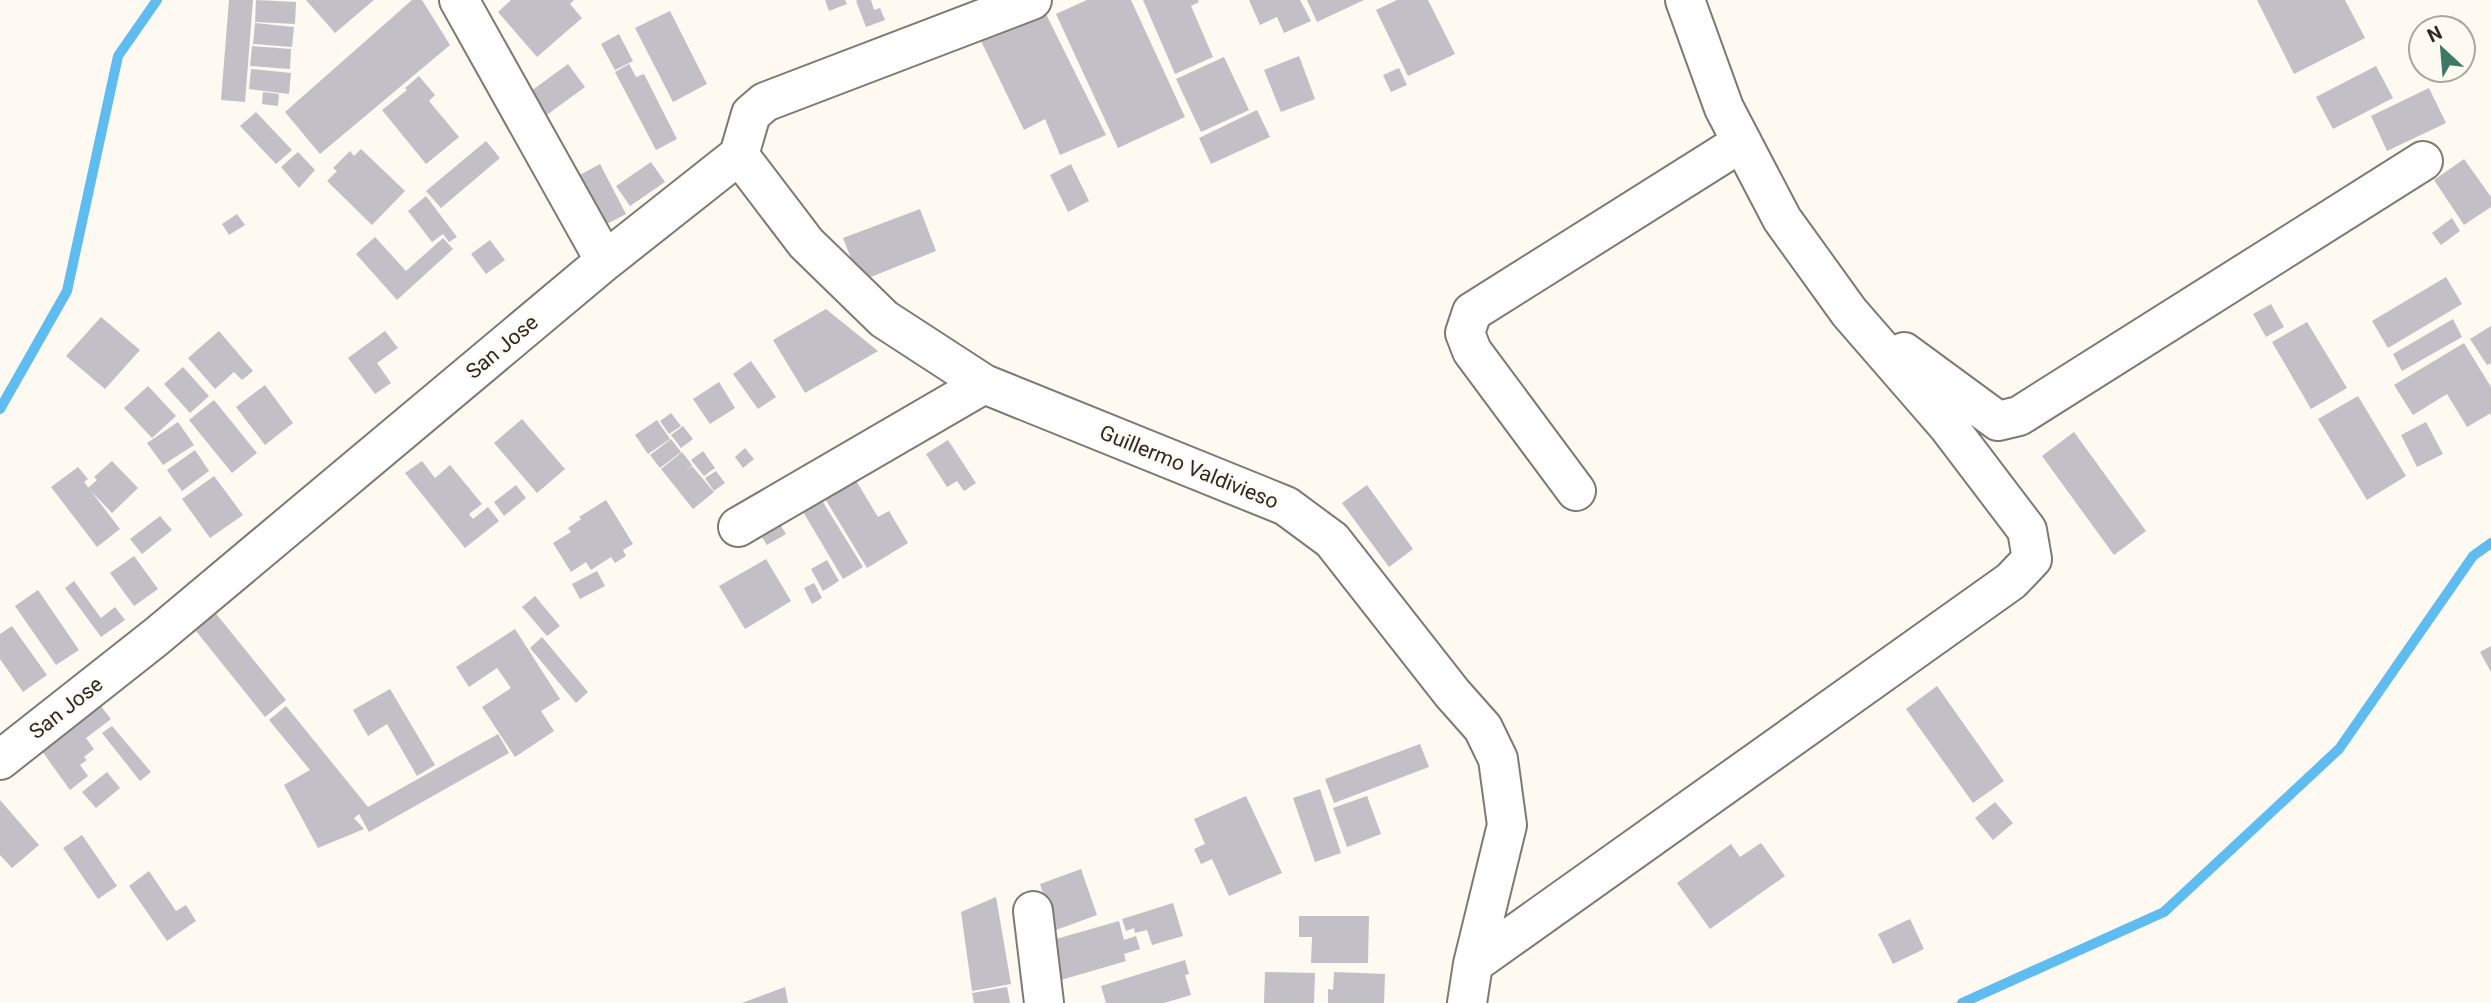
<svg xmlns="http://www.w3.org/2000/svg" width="2491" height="1003" viewBox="0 0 2491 1003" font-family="Roboto,sans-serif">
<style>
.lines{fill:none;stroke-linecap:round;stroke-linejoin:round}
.stream{stroke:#5fbcf0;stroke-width:10}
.building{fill:#c2bfc6}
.minor-casing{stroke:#7e7973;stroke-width:42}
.minor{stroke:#fff;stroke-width:38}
.labels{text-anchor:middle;stroke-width:5;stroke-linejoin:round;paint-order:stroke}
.street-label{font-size:21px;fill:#2c2a27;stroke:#fef9f1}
</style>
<rect width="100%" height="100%" fill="#fef9f1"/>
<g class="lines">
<path class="stream" d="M0,409L67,291L118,56L157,0
M1962,1003L2164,912L2339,749L2473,556L2491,543"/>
</g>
<path class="building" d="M229,0H253L245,102L221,100Z
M256,0L296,2L295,24L255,22Z
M306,0H374L335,33Z
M412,0H422L450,45L320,154L285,112Z
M511,0H574L570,4L582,18L537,57L498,12Z
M825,0H845L847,4L829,11Z
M858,0H871L874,10L880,8L885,20L866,27L856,1Z
M1087,0H1131L1185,117L1118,148L1056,14Z
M1143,0H1198L1199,2L1191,6L1213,57L1175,74Z
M1249,0H1300L1311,21L1284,33L1277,17L1260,25Z
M1307,0H1364L1317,22Z
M1397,0H1428L1455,54L1408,76L1376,10Z
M2257,0H2345L2365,38L2294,74Z
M670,11L707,84L673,102L635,28Z
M1046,14L1106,135L1060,155L1045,119L1024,130L981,41Z
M255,23L294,27L292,47L253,44Z
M619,34L633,61L615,70L601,44Z
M252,46L291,49L290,69L250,66Z
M1299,56L1315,99L1281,112L1264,70Z
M1224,57L1249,110L1201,132L1176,79Z
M568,64L585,87L544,117L527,94Z
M629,64L636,77L644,74L677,139L656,150L615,72Z
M2376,66L2393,98L2333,129L2316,97Z
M1399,68L1407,85L1391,92L1383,75Z
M251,69L291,73L289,94L249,89Z
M419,76L435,95L429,101L459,137L426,164L382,110L407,90L405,88Z
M2429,88L2446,123L2387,151L2371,116Z
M263,92L279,94L278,106L262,104Z
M1257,110L1270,137L1211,164L1199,138Z
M256,112L292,150L276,164L240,126Z
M486,141L500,158L441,208L426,191Z
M361,149L405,191L372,225L327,181L337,171L333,168L350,151L354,156Z
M298,152L315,170L299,188L281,167Z
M2464,159L2491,197V207L2464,225L2434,180Z
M651,162L665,182L630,206L616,186Z
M600,164L626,214L603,226L576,177Z
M1071,164L1089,201L1068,212L1050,175Z
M426,196L457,237L449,242L443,234L432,242L408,211Z
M920,209L936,251L868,278L856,271L843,238Z
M237,214L245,225L229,235L222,224Z
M2452,218L2460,231L2441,245L2432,233Z
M375,237L406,271L443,238L453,249L397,300L356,254Z
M490,240L505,260L486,274L471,254Z
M2446,277L2462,304L2388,348L2372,321Z
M2271,304L2284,327L2266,337L2253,314Z
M826,309L878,351L805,393L773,340Z
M101,317L140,350L105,389L66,356Z
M2453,319L2462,337L2402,371L2393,354Z
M2307,322L2347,388L2311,409L2272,342Z
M2491,326V363L2487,365L2470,339Z
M219,331L253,371L242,380L234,372L215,389L188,358Z
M385,331L398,348L377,363L391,383L375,394L348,358Z
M2464,343L2491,387V413L2467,427L2447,394L2413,415L2394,385Z
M751,361L776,397L758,409L733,374Z
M183,367L209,396L190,413L164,384Z
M719,382L735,408L710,424L693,399Z
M265,385L293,423L265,445L236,407Z
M148,386L176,416L152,438L124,408Z
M2358,396L2406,476L2367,500L2318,419Z
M214,400L257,453L232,473L189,420Z
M671,413L681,426L669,434L660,421Z
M522,419L565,469L537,493L494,443Z
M657,420L670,439L648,454L635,435Z
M178,422L194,445L163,465L147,443Z
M2426,422L2443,454L2417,467L2401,435Z
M683,426L693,439L681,448L671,435Z
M2074,432L2146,531L2114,555L2042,456Z
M671,439L681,452L660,468L650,455Z
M948,440L976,483L964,491L957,481L947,487L926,454Z
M745,448L754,459L743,468L735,457Z
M195,450L209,471L182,491L167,470Z
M703,451L715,468L704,476L691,460Z
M682,452L692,465L686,471L692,466L714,492L693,509L661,469Z
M112,461L138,488L112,513L88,488L97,480L94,477Z
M422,461L435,478L450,465L482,504L469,514L473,519L488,507L499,521L465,548L405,473Z
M78,467L88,479L84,482L120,529L97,547L51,487Z
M716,471L725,483L714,491L705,478Z
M214,476L243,515L210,538L182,499Z
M855,479L878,517L889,511L908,543L867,568L821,492Z
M516,485L526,498L504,516L494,502Z
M1367,485L1413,549L1389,567L1342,503Z
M818,494L863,567L843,579L799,505Z
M606,500L633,544L623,550L626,556L615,563L611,557L591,570L586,562L571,572L553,543L571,532L568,528L581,519L579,517Z
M160,516L172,530L142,554L130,539Z
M776,518L786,534L767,545L757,529Z
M134,556L158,589L134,606L110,573Z
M766,559L791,601L745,629L719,586Z
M827,560L839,581L823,591L811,569Z
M597,571L605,586L580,599L572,584Z
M74,581L101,618L115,607L125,620L101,637L65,588Z
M814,583L822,598L812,604L804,588Z
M38,590L79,650L56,665L15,606Z
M535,596L560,626L547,636L522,607Z
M213,610L286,700L265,717L192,626Z
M12,626L47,675L23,692L0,659V634Z
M515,629L560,699L541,711L554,731L515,757L482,707L511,688L497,668L469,687L456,667Z
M542,637L588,692L576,703L530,648Z
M2491,646V672L2480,652Z
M1937,686L2004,781L1973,803L1906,709Z
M390,689L435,765L417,776L387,724L368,736L353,710Z
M93,696L111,719L86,738L94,749L84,757L87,760L80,765L88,776L70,790L34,740Z
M286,706L368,807L498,734L509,753L369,832L359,814L354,818L364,829L318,848L284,785L310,770L269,720Z
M112,726L151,772L140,781L102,733Z
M1420,744L1429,767L1334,803L1325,779Z
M107,772L120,788L96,808L82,792Z
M1320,789L1341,853L1315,862L1293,798Z
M1246,796L1282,873L1229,896L1212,859L1201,864L1194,849L1205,844L1194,819Z
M1367,796L1381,834L1347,847L1333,808Z
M0,800L39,845L12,868L0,855Z
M1995,802L2013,823L1993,840L1975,818Z
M82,835L117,886L98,899L63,848Z
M1761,843L1785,876L1710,929L1677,883L1731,844L1740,857Z
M1081,869L1097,915L1056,930L1040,884Z
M149,871L176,911L186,905L196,921L167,941L129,886Z
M996,897L1011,984L972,991L961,912Z
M1173,903L1183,936L1152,945L1147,930L1135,933L1134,928L1126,931L1122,919Z
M1299,916H1369L1368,963H1311L1312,937H1299Z
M1910,919L1924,949L1893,964L1878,934Z
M1119,921L1124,940L1136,936L1140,949L1124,954L1126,961L1061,980L1049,941Z
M1185,960L1189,974L1185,975L1191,995L1164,1003H1106L1101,986Z
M1265,972L1315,973L1314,1003H1264Z
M1334,972L1385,974L1384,1003H1328V989L1333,990Z
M785,987L788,1003H742Z
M1007,987L1010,1003H974L972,993Z"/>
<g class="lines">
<defs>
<path id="minor" d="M459,0L605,261
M739,155L806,243L884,319L984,384L1286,506L1332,540L1452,693L1483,728L1498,759L1507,825L1473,964L1467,1003
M1904,352L1998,421L2019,416L2423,161
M1576,491L1472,351L1465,333L1472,312L1742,142
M738,527L984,384
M0,760L156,637L605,261L739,155L751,114L765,102L1032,0
M1033,911L1044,1003
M1473,964L2011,581L2032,559L2027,530L1948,426L1849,312L1782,219L1724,108L1685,0"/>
</defs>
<use href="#minor" class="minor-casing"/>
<use href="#minor" class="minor"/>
</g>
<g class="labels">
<g class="street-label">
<text transform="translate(502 347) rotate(-40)" y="7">San Jose</text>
<text transform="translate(1189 467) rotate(22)" y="7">Guillermo Valdivieso</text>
<text transform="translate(66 708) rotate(-38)" y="7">San Jose</text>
</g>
</g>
<g transform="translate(2442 49) rotate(334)"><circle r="33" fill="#fef9f1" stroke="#aaa6a0" stroke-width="2"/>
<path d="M0-5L12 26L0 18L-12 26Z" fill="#3d7a65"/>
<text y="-10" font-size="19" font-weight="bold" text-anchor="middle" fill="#2c2a27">N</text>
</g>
</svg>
